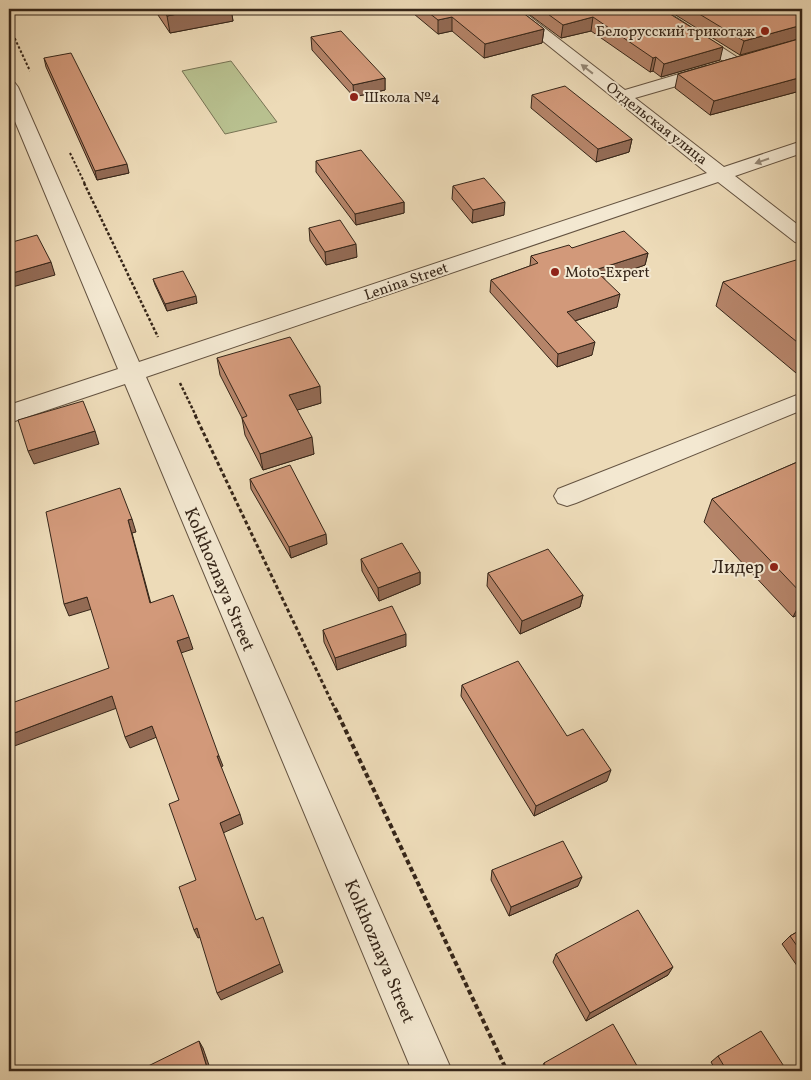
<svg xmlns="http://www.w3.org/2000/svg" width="811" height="1080" viewBox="0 0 811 1080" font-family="Vollkorn,serif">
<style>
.green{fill:#b8c08f;stroke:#777354}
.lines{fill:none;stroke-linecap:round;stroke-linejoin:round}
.minor-casing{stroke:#645341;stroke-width:2}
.path-far3{stroke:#362619;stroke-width:2;stroke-dasharray:2.5 2;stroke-linecap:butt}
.path-far2{stroke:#362619;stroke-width:2.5;stroke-dasharray:3 2;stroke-linecap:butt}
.path-far1{stroke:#362619;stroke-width:3;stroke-dasharray:4 2.5;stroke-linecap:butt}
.path{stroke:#362619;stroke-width:4;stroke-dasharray:5 3;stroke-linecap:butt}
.minor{fill:#f3e8d1;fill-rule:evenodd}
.wall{fill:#b58469;stroke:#362619}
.shaded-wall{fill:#936b55;stroke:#362619}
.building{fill:#d2997a;stroke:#362619}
.oneway{fill:#948775}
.poi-dot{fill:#8f2418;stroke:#f3e8d1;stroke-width:2}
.labels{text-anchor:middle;stroke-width:4;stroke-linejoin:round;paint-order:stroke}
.far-poi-label{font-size:15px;fill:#362619;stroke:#f3e8d1;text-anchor:start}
.far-street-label{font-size:15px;fill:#362619;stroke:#f3e8d1}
.poi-label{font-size:18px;fill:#362619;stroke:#f3e8d1;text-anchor:end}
.street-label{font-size:18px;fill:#362619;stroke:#f3e8d1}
</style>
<rect width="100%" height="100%" fill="#eddbb8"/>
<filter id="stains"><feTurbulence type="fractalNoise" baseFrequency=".004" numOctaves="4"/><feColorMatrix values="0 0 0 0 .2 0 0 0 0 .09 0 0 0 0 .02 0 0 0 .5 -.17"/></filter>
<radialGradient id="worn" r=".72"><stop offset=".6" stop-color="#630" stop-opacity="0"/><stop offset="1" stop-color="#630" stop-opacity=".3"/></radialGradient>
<path class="green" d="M231,61L277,122L225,134L182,71Z"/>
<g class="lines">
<defs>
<path id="minor" d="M503,9H520L625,90L706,66H718L721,70L718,74L635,98L724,167L802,141V153L735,176L802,228V244L795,242L718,182L146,377L452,1071H412L125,384L9,423V405L118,369L9,107V82L15,83L18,87L139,362L707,173Z
M645,9H663L746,63L744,67H732Z
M802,393V410L576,503L567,506L558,503L554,496L558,489Z"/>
</defs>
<use href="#minor" class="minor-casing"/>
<path class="path-far3" d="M9,26L30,71
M70,153L85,184"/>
<path class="path-far2" d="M84,183L158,337
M180,383L196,416"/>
<path class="path-far1" d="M195,415L335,709"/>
<path class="path" d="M335,708L507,1071"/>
<use href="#minor" class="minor"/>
</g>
<path class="wall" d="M154,9H231L233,21L170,33Z
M408,9H518L544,29L542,43L484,58L452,31L438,34Z
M522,9H662L720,60L661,77L653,71L650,72L591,31L561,38Z
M666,9H723L728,12L802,9L740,55Z
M311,37L385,78V90L354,97L312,50Z
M802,38V92L800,91L710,115L675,88L678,74Z
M44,58L129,173L97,180L46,67Z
M532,95L632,139L629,152L596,162L531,108Z
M316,161L404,202V213L356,225L316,172Z
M453,186L504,215L472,223L452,199Z
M309,228L357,257L326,265L310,241Z
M572,248L648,253L645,265L604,279L617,307L575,321L592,355L557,367L490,292L491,280L530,266L531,256Z
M802,265V378L716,306L723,282Z
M153,279L197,303L167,311L155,285Z
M217,358L321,403L297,410L314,454L263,470L245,435L242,418L220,375Z
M802,460V613L793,617L704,522L712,499Z
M250,479L327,544L291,558L251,489Z
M361,559L420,572V584L379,601L362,571Z
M488,573L583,595L580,607L520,634L487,586Z
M323,630L406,646L337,670L324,642Z
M462,685L567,736L607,781L534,816L461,696Z
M492,870L578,886L509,916L491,880Z
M802,929V973L782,944L790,936Z
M556,954L668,975L586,1021L553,962Z
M718,1056L787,1071H716L711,1062Z
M544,1063L640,1071H542L541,1069Z"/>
<path class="shaded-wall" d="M203,9H231L233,21L170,33L167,16Z
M452,17V31L438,34V20Z
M593,17L591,31L561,38L563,25Z
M802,25V38L740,55L744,41Z
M544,29L542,43L484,58L485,44Z
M723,47L720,60L661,77L664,64Z
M656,57L653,71L650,72L653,58Z
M802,77V83L800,91L710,115L714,101Z
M385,78V90L354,97L353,85Z
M632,139L629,152L596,162L598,149Z
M127,164L129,173L97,180L95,171Z
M404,202V213L356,225L355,214Z
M505,202L504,215L472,223L473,210Z
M356,244L357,257L326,265L325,252Z
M648,253L645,265L593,283L595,270Z
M51,262L55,275L9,288V274Z
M620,294L617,307L565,324L567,312Z
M196,296L197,303L167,311L165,304Z
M595,342L592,355L557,367L558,354Z
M320,386L321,403L291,412L289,395Z
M95,431L99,444L34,464L28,451Z
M312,437L314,454L263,470L260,454Z
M132,519L136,532L132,533L154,615L150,603L128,520Z
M326,534L327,544L291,558L289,547Z
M420,572V584L379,601L378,588Z
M583,595L580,607L520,634L522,621Z
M87,597L92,609L69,616L64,604Z
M802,599V613L793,617Z
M406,634V646L337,670L335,658Z
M189,637L193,649L181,653L177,641Z
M112,696L117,708L9,748V735Z
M152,726L157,737L130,748L125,737Z
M217,756H219L223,766L221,767Z
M611,770L607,781L534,816L536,806Z
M240,814L243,824L223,833L220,823Z
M582,877L578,886L509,916L511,907Z
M197,928L201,937L198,938L194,930Z
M280,964L283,972L221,1000L217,993Z
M673,967L668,975L586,1021L590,1013Z
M199,1041L203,1048L211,1071H208Z"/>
<path class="building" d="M162,9H203L167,16Z
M424,9H518L544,29L485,44L452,17L438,20Z
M541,9H662L723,47L664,64L656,57L653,58L593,17L563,25Z
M691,9H723L728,12L739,9H802V25L744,41Z
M341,31L385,78L353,85L311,37Z
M802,38V77L714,101L678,74Z
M71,53L127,164L95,171L44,58Z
M565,86L632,139L598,149L532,95Z
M361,150L404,202L355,214L316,161Z
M484,178L505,202L473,210L453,186Z
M340,220L356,244L325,252L309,228Z
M624,231L648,253L595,270L620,294L567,312L595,342L558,354L491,280L538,263L531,256L569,245L572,248Z
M37,235L51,262L9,274V243Z
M796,260L802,265V346L723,282Z
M183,271L196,296L165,304L153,279Z
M290,337L320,386L289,395L312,437L260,454L242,418L247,416L217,358Z
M83,401L95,431L28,451L18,420Z
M802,460V594L712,499Z
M290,465L326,534L289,547L250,479Z
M120,488L132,519L128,520L150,603L173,595L189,637L177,641L219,756H217L240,814L220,823L256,920L263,917L280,964L217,993L197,928L194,930L179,887L196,880L169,804L179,800L152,726L125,737L112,696L9,735V704L109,668L87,597L64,604L46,512Z
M402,543L420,572L378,588L361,559Z
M548,549L583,595L522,621L488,573Z
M392,606L406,634L335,658L323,630Z
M518,661L567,736L583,729L611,770L536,806L462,685Z
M563,841L582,877L511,907L492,870Z
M638,910L673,967L590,1013L556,954Z
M802,929V953L790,936Z
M613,1024L640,1071H548L544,1063Z
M761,1031L787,1071H727L718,1056Z
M199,1041L208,1071H138Z"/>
<defs><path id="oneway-solid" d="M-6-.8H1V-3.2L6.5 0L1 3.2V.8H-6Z" transform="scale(1.25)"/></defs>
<g class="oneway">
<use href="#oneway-solid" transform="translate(587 69) rotate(-142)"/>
<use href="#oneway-solid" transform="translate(762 161) rotate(161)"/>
</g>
<g class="poi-dot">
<circle cx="765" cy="31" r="5"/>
<circle cx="354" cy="97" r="5"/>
<circle cx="555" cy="272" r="5"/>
<circle cx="774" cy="567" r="5"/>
</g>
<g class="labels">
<g class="far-poi-label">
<text x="755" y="36" text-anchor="end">Белорусский трикотаж</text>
<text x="364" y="102">Школа №4</text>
<text x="565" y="277">Moto-Expert</text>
</g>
<g class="far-street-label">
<text transform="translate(657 123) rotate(38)" y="5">Отдельская улица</text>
<text transform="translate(406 281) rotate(-19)" y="5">Lenina Street</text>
</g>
<g class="poi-label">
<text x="764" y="573">Лидер</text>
</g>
<g class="street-label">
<text transform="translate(220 579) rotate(67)" y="6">Kolkhoznaya Street</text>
<text transform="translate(380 951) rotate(67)" y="6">Kolkhoznaya Street</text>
</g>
</g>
<rect width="811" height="1080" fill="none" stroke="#eddbb8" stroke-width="30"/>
<rect x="10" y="10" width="791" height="1060" fill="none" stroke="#362619" stroke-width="2.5"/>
<rect x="15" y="15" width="781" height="1050" fill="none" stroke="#362619"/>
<rect width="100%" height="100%" filter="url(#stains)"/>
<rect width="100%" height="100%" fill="url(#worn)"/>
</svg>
